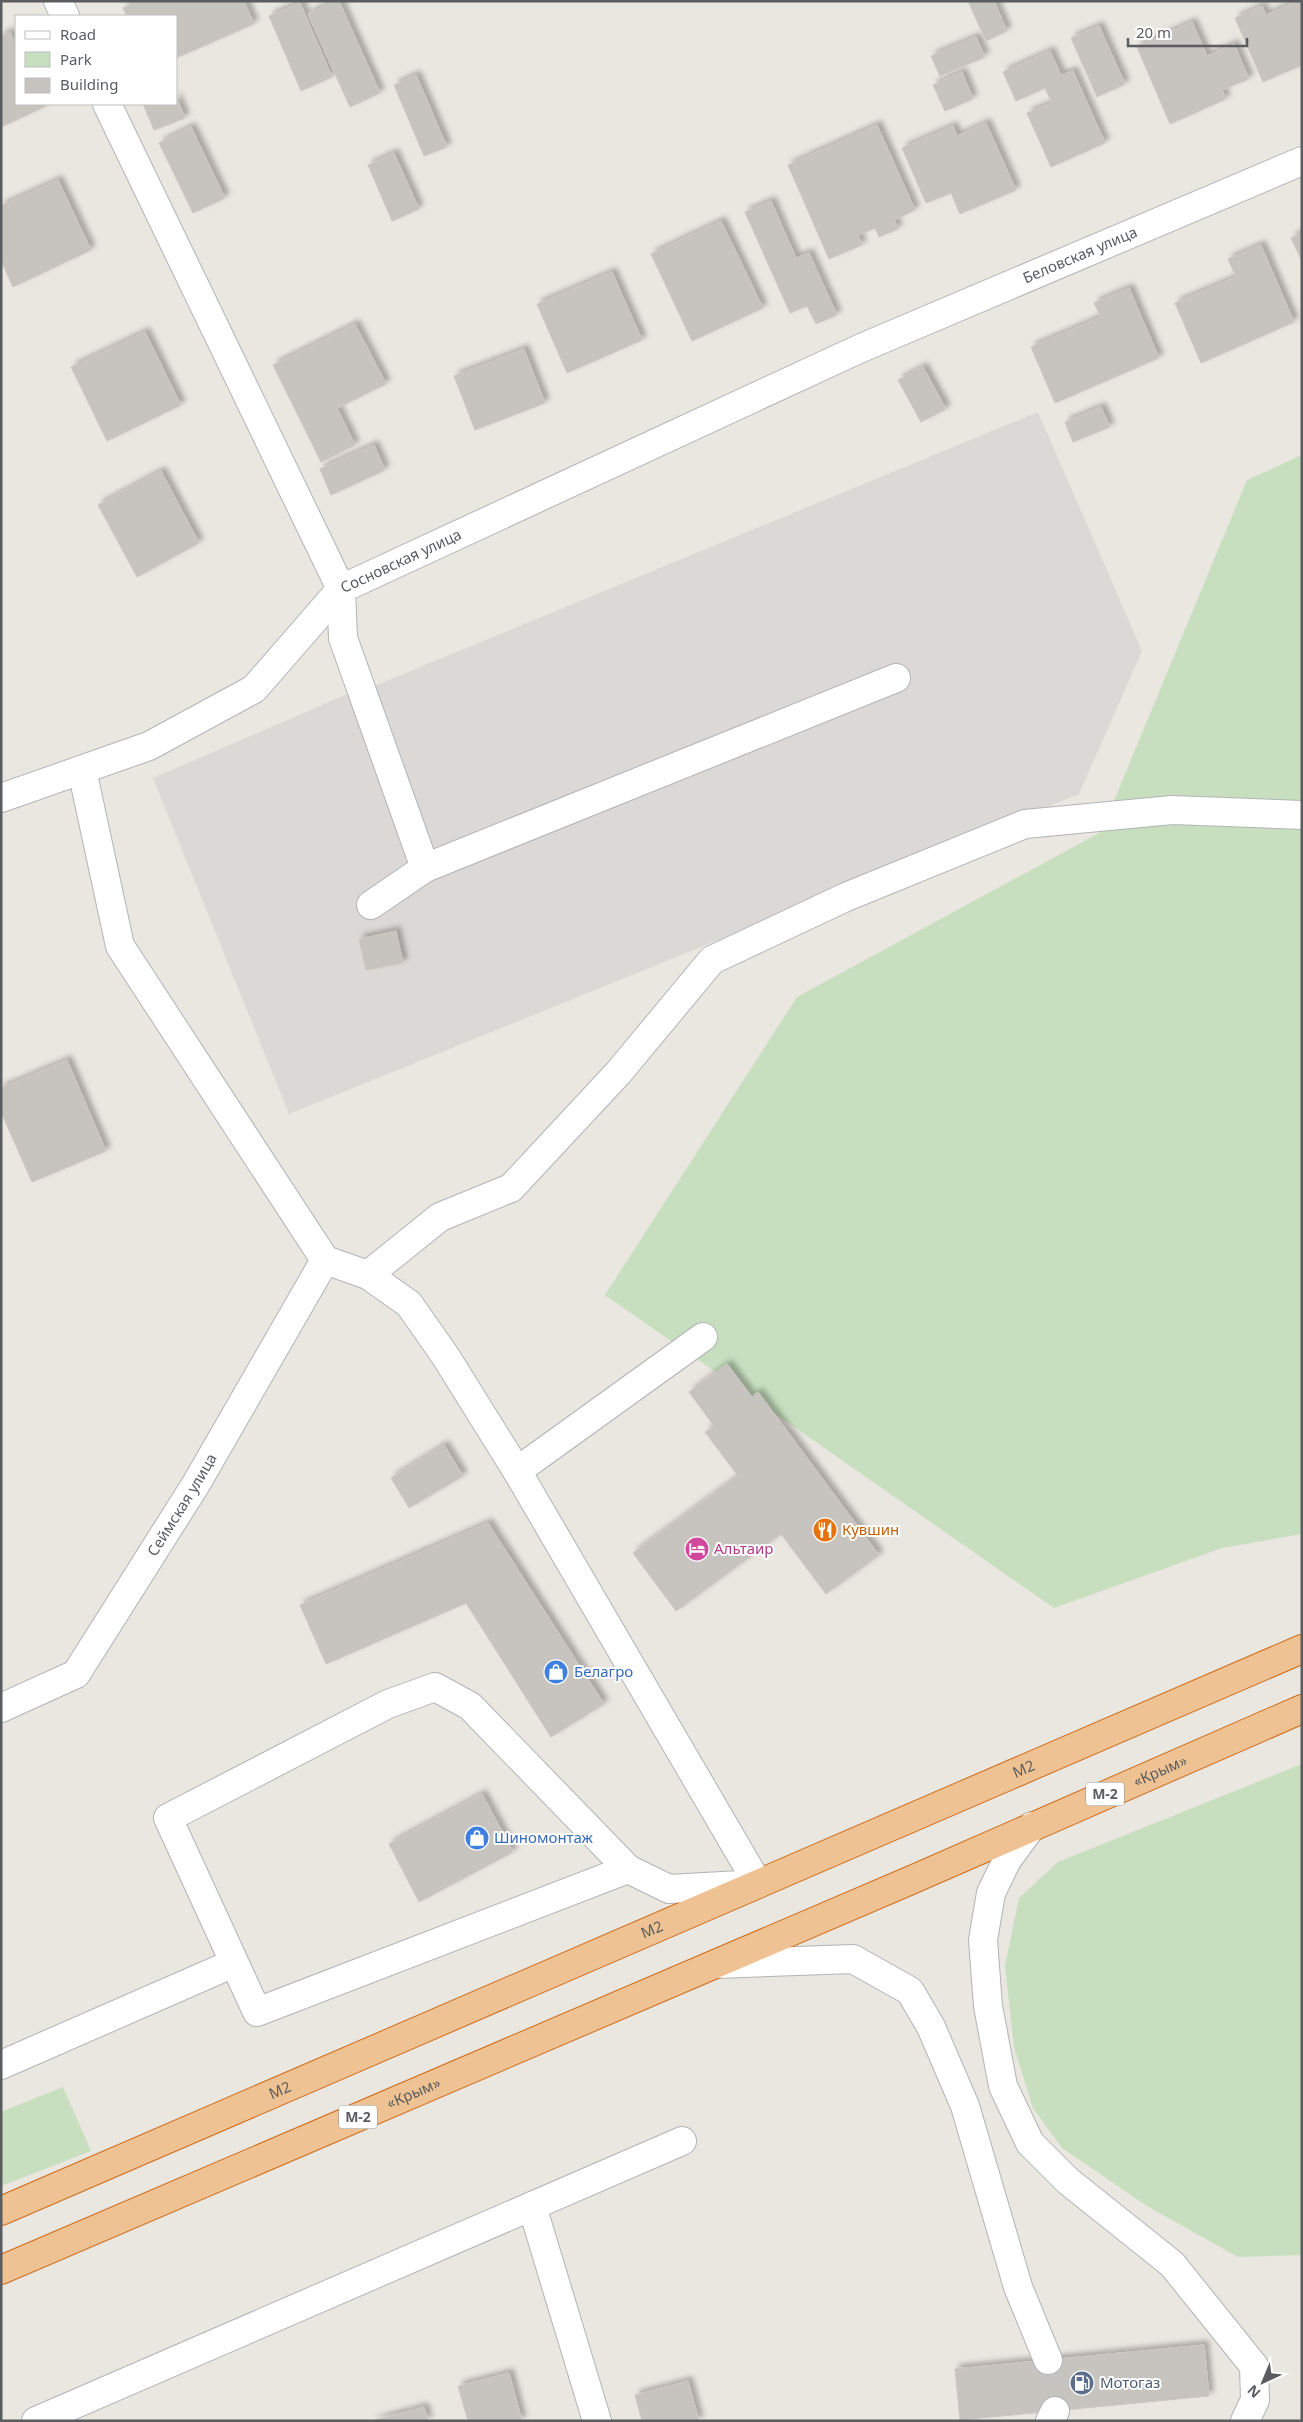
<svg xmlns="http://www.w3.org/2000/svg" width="1303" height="2422" viewBox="0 0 1303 2422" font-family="'Noto Sans',sans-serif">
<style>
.industrial{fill:#dcd8d5}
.green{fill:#c7dfbf}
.building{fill:#c7c3bf;stroke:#cec6c0;filter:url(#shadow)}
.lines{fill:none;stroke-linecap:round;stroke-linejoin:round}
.minor-tunnel{stroke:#c6c4c0;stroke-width:28;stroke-dasharray:28 14;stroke-linecap:butt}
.minor-casing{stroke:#b1b4b7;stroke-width:30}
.highway-casing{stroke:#cf6d1c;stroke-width:30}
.minor{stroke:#fff;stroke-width:28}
.highway{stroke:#efc293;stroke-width:28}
.labels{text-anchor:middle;stroke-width:4;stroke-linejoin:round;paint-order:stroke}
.shield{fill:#fff;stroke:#8b8e8f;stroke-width:1}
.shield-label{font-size:14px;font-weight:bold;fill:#595d5f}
.street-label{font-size:15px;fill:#595d5f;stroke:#fff}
.food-label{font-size:15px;fill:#c56008;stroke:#fff;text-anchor:start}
.hotel-label{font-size:15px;fill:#b23c85;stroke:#fff;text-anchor:start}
.shop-label{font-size:15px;fill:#366cbe;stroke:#fff;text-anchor:start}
.service-label{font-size:15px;fill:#4e5e75;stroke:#fff;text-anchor:start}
</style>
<defs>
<filter id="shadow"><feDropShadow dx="4.5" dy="-4.5" stdDeviation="2.5" flood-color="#0004"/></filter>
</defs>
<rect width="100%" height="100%" fill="#eae6e0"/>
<path class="industrial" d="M1038,412L1142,651L1079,794L289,1114L153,778L350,693L384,682Z"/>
<path class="green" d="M1302,455V1534L1222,1548L1054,1608L605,1295L797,997L1101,832L1247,480Z
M1302,1764V2255L1238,2257L1147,2206L1062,2148L1033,2108L1014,2047L1005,1966L1019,1898L1058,1862Z
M63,2087L91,2151L1,2186V2112Z"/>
<path class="building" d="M138,1H244L254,24L176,58V16H127L123,8Z
M336,1H339L380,93L350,107L308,14Z
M968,1H994L1007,31L986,41Z
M1298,1H1302V65L1263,82L1235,18L1262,6L1266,15Z
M300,3L332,77L301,91L269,16Z
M1192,22L1207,56L1234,44L1249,79L1222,90L1226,99L1170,124L1137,47Z
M1099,26L1125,84L1097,97L1071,38Z
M10,32L16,47V104H43L44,107L1,127V36Z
M976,37L985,57L940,76L931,56Z
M1050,51L1061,75L1073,71L1105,143L1051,167L1027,113L1052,103L1045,88L1016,101L1003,72Z
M962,72L973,99L945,111L933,85Z
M416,75L447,147L424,156L394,85Z
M176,96L185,118L154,130L143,104H176Z
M986,123L1016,190L960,214L951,193L926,203L902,148L953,126L957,136Z
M877,125L915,210L894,220L898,229L879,237L875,228L858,235L862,245L829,259L788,165Z
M191,127L225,198L193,213L159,143Z
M394,153L419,209L392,221L368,165Z
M58,180L91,250L13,287L1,260V206Z
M771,201L796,258L809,253L837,315L816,324L807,306L790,313L745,212Z
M721,221L763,308L692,341L651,254Z
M1302,233V261L1291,238Z
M1261,245L1294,322L1201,363L1175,303L1236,277L1228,259Z
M612,272L642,340L567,373L537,304Z
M1129,288L1159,358L1055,403L1031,347L1101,317L1094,303Z
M355,324L386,384L337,408L355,445L321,462L273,365Z
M145,332L181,405L107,441L71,367Z
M524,349L545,403L475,430L454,376Z
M923,367L946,409L921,422L898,380Z
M1101,407L1110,427L1073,442L1065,422Z
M374,445L385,470L331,495L320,469Z
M161,471L199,543L137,577L98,505Z
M396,931L403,963L366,970L359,939Z
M67,1060L106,1151L32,1182L1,1112V1088Z
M727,1364L752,1397L758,1392L879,1555L826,1594L781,1534L676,1611L633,1553L738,1476L705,1432L714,1426L689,1392Z
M444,1445L463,1476L409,1508L391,1478Z
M488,1523L604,1704L551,1737L466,1603L326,1664L300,1605Z
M482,1794L513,1852L419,1902L389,1844Z
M1204,2345L1209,2396L960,2420L955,2369Z
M509,2373L522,2421H468L458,2386Z
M688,2381L699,2421H642L635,2395Z
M424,2407L428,2421H372Z"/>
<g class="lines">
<path class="minor-tunnel" d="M1048,2360L1055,2411"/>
<defs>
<g id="minor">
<path d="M58,1L65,16"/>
<path d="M107,104L341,589L343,638L425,868"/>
<path d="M82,770L120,946L325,1260L368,1275L409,1304L446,1357L517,1471L758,1884L669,1889L628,1869L470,1706L435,1687L388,1704L168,1818L257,2012L628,1869"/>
<path id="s1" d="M1,798L149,746L254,689L341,589L859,349L1302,161"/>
<path d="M371,905L425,868L896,678"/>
<path d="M368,1275L440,1217L511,1188L619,1072L712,960L846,897L1025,824L1172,810L1302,815"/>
<path d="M517,1471L703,1337"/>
<path id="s2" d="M1,1708L76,1674L196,1484L325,1260"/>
<path d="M1032,1826L1007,1860L991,1893L983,1940L988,2006L1003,2086L1030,2143L1068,2181L1172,2264L1254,2366L1255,2400L1245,2421"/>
<path d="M717,1964L853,1959L910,1991L931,2027L965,2106L1018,2287L1048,2360"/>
<path d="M1,2065L234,1963"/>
<path d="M532,2206L597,2421"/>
<path d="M36,2421L682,2141"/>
<path d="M1050,2421L1055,2411"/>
</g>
<g id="highway">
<path id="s3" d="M1,2211L1302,1649"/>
<path id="s4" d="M1,2270L909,1881L1302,1709"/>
</g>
</defs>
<use href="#minor" class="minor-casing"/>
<use href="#highway" class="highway-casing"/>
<use href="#minor" class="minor"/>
<use href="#highway" class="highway"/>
</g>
<defs>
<symbol id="restaurant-disc" viewBox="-11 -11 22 22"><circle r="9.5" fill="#e8710a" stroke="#fff"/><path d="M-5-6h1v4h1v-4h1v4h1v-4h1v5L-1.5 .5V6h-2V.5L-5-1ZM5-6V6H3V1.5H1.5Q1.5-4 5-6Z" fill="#fff"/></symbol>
<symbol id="hotel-disc" viewBox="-11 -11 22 22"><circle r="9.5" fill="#d1479c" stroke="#fff"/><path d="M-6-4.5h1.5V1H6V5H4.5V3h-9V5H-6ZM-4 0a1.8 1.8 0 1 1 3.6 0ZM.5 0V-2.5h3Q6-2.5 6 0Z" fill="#fff"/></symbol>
<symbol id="shop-disc" viewBox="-11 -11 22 22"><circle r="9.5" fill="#3f7fe0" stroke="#fff"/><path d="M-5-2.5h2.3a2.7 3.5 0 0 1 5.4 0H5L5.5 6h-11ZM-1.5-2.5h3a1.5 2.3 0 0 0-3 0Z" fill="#fff"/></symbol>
<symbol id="fuel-disc" viewBox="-11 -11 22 22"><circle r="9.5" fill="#5c6f8a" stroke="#fff"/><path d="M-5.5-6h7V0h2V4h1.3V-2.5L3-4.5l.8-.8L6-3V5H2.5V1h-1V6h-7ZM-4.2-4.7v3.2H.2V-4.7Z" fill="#fff"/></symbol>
</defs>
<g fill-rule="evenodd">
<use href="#restaurant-disc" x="811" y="1516" width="28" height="28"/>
<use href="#hotel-disc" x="683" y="1535" width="28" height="28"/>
<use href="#shop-disc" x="542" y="1658" width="28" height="28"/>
<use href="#shop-disc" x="463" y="1824" width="28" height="28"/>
<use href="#fuel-disc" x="1068" y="2369" width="28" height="28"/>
</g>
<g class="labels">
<g class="shield">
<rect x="1086" y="1782.5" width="38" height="23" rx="4"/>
<rect x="339" y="2105.5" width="38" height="23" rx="4"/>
</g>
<g class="shield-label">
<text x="1105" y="1799">М-2</text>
<text x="358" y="2122">М-2</text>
</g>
<g class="street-label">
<text dy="5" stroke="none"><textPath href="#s1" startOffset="1220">Беловская улица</textPath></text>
<text dy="5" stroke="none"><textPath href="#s1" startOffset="475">Сосновская улица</textPath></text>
<text dy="5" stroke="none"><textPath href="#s2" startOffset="282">Сеймская улица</textPath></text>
<text dy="5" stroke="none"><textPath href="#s3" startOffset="1114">М2</textPath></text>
<text dy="5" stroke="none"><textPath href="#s4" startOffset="1262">«Крым»</textPath></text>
<text dy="5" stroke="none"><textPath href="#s3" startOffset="709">М2</textPath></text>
<text dy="5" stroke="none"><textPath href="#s3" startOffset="304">М2</textPath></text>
<text dy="5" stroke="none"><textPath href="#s4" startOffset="449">«Крым»</textPath></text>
</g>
<g class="food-label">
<text x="842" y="1535">Кувшин</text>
</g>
<g class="hotel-label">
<text x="714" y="1554">Альтаир</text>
</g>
<g class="shop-label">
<text x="574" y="1677">Белагро</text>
<text x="494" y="1843">Шиномонтаж</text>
</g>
<g class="service-label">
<text x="1100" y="2388">Мотогаз</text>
</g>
</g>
<rect width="1303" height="2422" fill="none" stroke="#595d5f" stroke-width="5"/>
<rect x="15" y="15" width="162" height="90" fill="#ffffff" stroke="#bdbebf"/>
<rect x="25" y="31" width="25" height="8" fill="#ffffff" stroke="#bdbebf"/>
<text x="60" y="40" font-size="15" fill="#595d5f">Road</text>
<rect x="25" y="52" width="25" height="15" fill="#c7dfbf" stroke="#bdbebf"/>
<text x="60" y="65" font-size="15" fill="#595d5f">Park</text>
<rect x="25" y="78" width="25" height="15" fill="#c7c3bf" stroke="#bdbebf"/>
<text x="60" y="90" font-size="15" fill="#595d5f">Building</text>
<g transform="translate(1263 2382) rotate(224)" stroke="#ffffff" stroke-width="4" paint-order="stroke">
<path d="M0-4L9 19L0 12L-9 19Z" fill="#595d5f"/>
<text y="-8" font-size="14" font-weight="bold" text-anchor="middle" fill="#595d5f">N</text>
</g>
<path d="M1128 38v8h119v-8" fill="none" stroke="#595d5f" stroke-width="2.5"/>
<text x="1136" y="38" font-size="15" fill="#595d5f" stroke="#ffffff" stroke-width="4" paint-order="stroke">20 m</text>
</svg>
